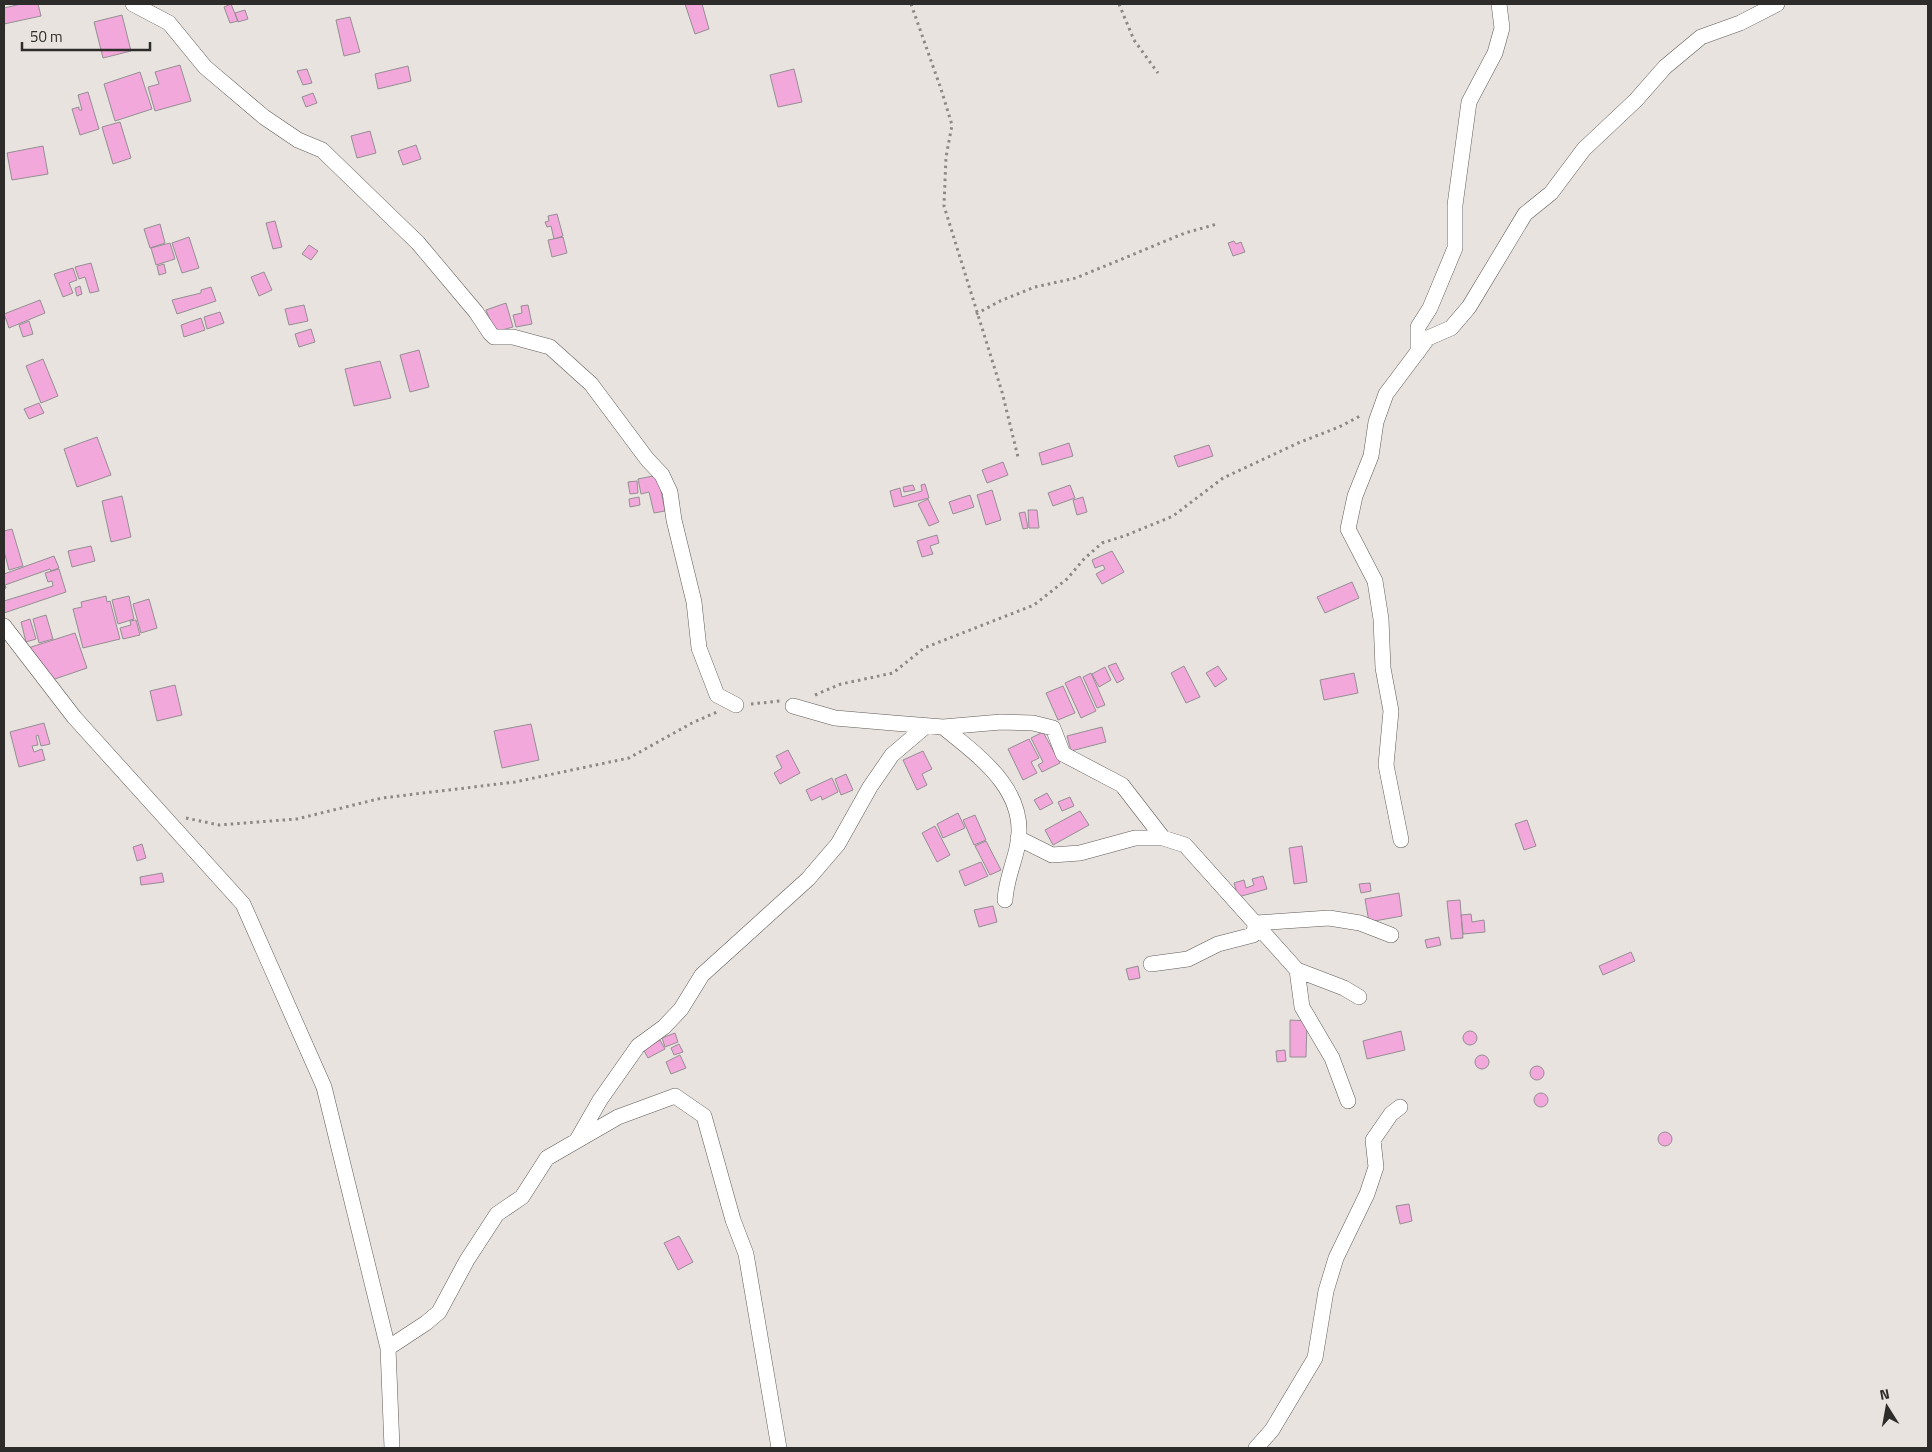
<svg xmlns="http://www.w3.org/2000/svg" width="1932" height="1452" viewBox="0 0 1932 1452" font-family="'Titillium Web',sans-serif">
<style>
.building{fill:#f2a8db;stroke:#948f92}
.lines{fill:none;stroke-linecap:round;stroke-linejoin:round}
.minor-casing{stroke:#605c59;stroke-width:16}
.path{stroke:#8b8885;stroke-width:3;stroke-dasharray:2.5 4;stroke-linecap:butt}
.minor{stroke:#fff;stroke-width:15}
</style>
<rect width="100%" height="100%" fill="#e8e3df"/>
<path class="building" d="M21,4H38L41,16L4,24V8Z
M231,4L238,21L230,23L224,7Z
M685,4H702L709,29L695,34Z
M245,10L248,19L238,22L235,13Z
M122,15L131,51L103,58L94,22Z
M350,17L360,52L344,56L336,20Z
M180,65L191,101L155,111L148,87L159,84L155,72Z
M408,66L411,81L378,89L375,74Z
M307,69L312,83L303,85L297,71Z
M794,69L802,102L778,107L770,75Z
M140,72L152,109L115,121L104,84Z
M88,92L99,129L80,135L72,109L79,107V110H82L78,95Z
M313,93L317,103L306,107L302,97Z
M120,122L131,158L113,164L102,127Z
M370,131L376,153L357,158L351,136Z
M416,145L421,159L403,165L398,151Z
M43,146L48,174L12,180L7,153Z
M557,214L563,236L554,239L551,226L547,227L545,222L549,221L548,216Z
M275,221L282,247L273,249L266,223Z
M160,224L165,243L150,248L144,229Z
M189,237L199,268L182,273L172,243Z
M563,237L567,253L552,257L548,240Z
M1234,241L1236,244L1241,242L1245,252L1233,256L1228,243Z
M170,243L175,259L156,265L151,248Z
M309,245L318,251L311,260L302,254Z
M91,263L99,291L90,293L85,277L79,279L75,267Z
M164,264L166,273L159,275L157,266Z
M73,268L77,280L69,283L73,293L63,297L54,274Z
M264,272L272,290L259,296L251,277Z
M80,286L82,294L77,296L75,288Z
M211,287L216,301L177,314L172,300L201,293V290Z
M40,300L45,313L9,328L4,314Z
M506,303L513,327L495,332L486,310Z
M304,305L308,321L289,325L285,309Z
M528,305L532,324L516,327L513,315L522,313L521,306Z
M220,312L224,323L207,329L204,317Z
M201,318L205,330L184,337L181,325Z
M29,321L33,334L23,337L19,325Z
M311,329L315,342L299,347L295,334Z
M419,350L429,387L410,392L400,355Z
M43,359L58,396L41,403L26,366Z
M380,361L391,398L354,406L345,369Z
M39,403L44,413L29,419L24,409Z
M97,437L111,475L77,487L64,449Z
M1069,443L1073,456L1042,465L1039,453Z
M1209,445L1213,456L1178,467L1174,456Z
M1003,462L1008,475L987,483L982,470Z
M658,475L665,511L654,513L649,492L641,494L638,479Z
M637,481L638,493L630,494L628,482Z
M925,484L929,498L894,507L890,491L900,488L902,497L922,491L921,485Z
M913,485L915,490L904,492L903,487Z
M1070,485L1075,498L1053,506L1048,493Z
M992,490L1001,520L986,525L977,495Z
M970,495L974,507L953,514L949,502Z
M122,496L131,537L111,542L102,501Z
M639,497L640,505L630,507L629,499Z
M1083,497L1087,512L1077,515L1073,500Z
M928,499L939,522L929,526L918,504Z
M1028,510H1037L1039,528H1029Z
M1025,512L1028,528L1023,529L1019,513Z
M12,529L23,566L9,570L4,551V531Z
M937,535L939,543L930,546L933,554L922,557L917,541Z
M91,546L95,561L72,567L68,551Z
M1112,551L1124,572L1102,584L1096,574L1105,569L1103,565L1095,568L1092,560Z
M54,556L59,568L51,571L50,569L5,585L6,588L4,589V574Z
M59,569L66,592L4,613V601L53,586L52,581L48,582L45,573Z
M1352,582L1359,598L1325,613L1317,597Z
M106,596L107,602L110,601L120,639L83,648L73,609L82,607L81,602Z
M129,596L134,619L118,624L112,600Z
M149,599L157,628L141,633L133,604Z
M46,615L53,639L39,643L33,619Z
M30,619L36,639L26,642L21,622Z
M136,620L140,635L123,639L120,628L131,625L130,621Z
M75,633L87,668L49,681L28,648Z
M1116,663L1124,679L1117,683L1108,666Z
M1184,666L1200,697L1186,703L1171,673Z
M1218,666L1227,679L1215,687L1206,673Z
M1105,667L1111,680L1099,687L1092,674Z
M1091,673L1105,705L1097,708L1083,677Z
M1354,673L1358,693L1324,700L1320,680Z
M1080,676L1096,711L1081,718L1065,683Z
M175,685L182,715L157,721L150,691Z
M1063,686L1075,713L1058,720L1046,693Z
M44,723L50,744L41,746L38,735L36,736L38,745L32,746L34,752L42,749L45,760L19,767L10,732Z
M531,724L539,760L502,768L494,731Z
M1102,727L1106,742L1071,751L1067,736Z
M1043,732L1060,763L1042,772L1038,765L1043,762L1031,738Z
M1029,739L1039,758L1031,762L1037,773L1023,780L1008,749Z
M788,750L800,773L780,784L774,773L782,768L776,756Z
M923,751L932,769L922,774L927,785L917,790L903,760Z
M846,774L853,790L841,795L835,779Z
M832,778L838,792L822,800L821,796L811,801L806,790Z
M1047,793L1053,803L1040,810L1034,800Z
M1070,797L1074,806L1062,811L1058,802Z
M1080,811L1089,825L1053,845L1045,830Z
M958,813L965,828L943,838L937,824Z
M975,815L986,840L974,845L963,820Z
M1527,820L1536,846L1524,850L1515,824Z
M935,826L950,855L937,862L922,833Z
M986,841L1001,870L990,875L975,846Z
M142,844L146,858L137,861L133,847Z
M1302,846L1307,882L1294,884L1289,848Z
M981,862L988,876L965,886L959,871Z
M162,873L164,882L141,885L140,877Z
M1263,876L1267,889L1238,897L1234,883L1244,880L1246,888L1254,885L1252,879Z
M1370,883L1371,891L1361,893L1359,884Z
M1399,893L1402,916L1369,922L1365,899Z
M1460,900L1463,938L1451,939L1447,901Z
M993,906L997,922L979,927L974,910Z
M1471,914L1472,922L1484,920L1485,932L1463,934L1461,915Z
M1439,937L1441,945L1427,948L1425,940Z
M1631,952L1635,961L1603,975L1599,966Z
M1138,966L1140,978L1129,980L1126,969Z
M1290,1020L1307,1021L1306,1057H1290Z
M1401,1031L1405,1050L1367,1059L1363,1041Z
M1463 1038a7 7 0 1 1 14 0a7 7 0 1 1-14 0Z
M675,1033L678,1042L665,1047L662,1038Z
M660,1040L665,1049L648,1058L643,1049Z
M679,1044L683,1052L674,1055L671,1048Z
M1285,1050L1286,1061L1277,1062L1276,1051Z
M680,1055L686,1068L671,1074L666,1062Z
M1475 1062a7 7 0 1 1 14 0a7 7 0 1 1-14 0Z
M1530 1073a7 7 0 1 1 14 0a7 7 0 1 1-14 0Z
M1534 1100a7 7 0 1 1 14 0a7 7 0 1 1-14 0Z
M1658 1139a7 7 0 1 1 14 0a7 7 0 1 1-14 0Z
M1409,1204L1412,1221L1400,1224L1396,1206Z
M679,1236L693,1262L678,1270L664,1243Z"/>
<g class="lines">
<defs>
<path id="minor" d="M133,4L169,23L205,67L264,117L298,140L322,150L418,243L476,312L490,333L494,337H513L550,347L591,384L647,459L662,475L670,492L674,520L694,602L699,648L717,695L736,705
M1418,352V327L1430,308L1455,248V205L1469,102L1495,53L1502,28L1499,4
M4,626L74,717L243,904L324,1087L388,1348L392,1448
M793,706L835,718L893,723L943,727L1001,722L1033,723L1053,728L1063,754L1122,785L1163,838L1185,845L1297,970L1344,988L1359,997
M943,727C980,757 1030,792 1017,848C1013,866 1006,881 1005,900
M1018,838L1052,855L1080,853L1135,838H1163
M1401,840L1386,765L1391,711L1383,668L1381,619L1375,581L1348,529L1355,496L1371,456L1376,422L1386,394L1428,338L1451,328L1469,307L1525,214L1551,193L1584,149L1636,100L1665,67L1701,37L1740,23L1777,4
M1151,964L1188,959L1218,944L1253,935L1256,923L1329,918L1360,923L1391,935
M1297,970L1302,1007L1332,1058L1348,1101
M577,1140L600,1100L638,1046L664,1027L681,1009L702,975L808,879L838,844L870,787L892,755L926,726
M388,1348L426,1323L439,1312L467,1260L497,1214L522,1197L547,1158L618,1117L675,1096L704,1116L733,1220L746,1254L779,1448
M1256,1448L1272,1430L1315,1358L1326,1291L1336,1258L1367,1194L1376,1167L1373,1140L1391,1114L1400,1107"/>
</defs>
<use href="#minor" class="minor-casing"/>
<path class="path" d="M911,4L941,89L952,125L946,157L944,206L1002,392L1018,457
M1119,4L1134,40L1158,73
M976,314L1000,301L1035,287L1076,278L1185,233L1217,224
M815,695L841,684L893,673L924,648L1034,605L1067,579L1084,559L1102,543L1127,535L1173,516L1223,478L1298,443L1339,427L1362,415
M751,704L780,701
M186,818L219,825L297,819L382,798L515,782L629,758L692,723L717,712"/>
<use href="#minor" class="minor"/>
</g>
<rect width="1932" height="1452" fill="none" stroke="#2e2c2a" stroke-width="10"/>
<g transform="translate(1887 1407) rotate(349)" stroke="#e8e3df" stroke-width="4" paint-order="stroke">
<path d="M0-4L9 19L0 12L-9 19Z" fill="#2e2c2a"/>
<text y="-8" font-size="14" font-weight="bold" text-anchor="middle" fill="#2e2c2a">N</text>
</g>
<path d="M22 42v8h128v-8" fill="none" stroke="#2e2c2a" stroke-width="2.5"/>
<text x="30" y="42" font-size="15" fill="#2e2c2a" stroke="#e8e3df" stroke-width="4" paint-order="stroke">50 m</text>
</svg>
